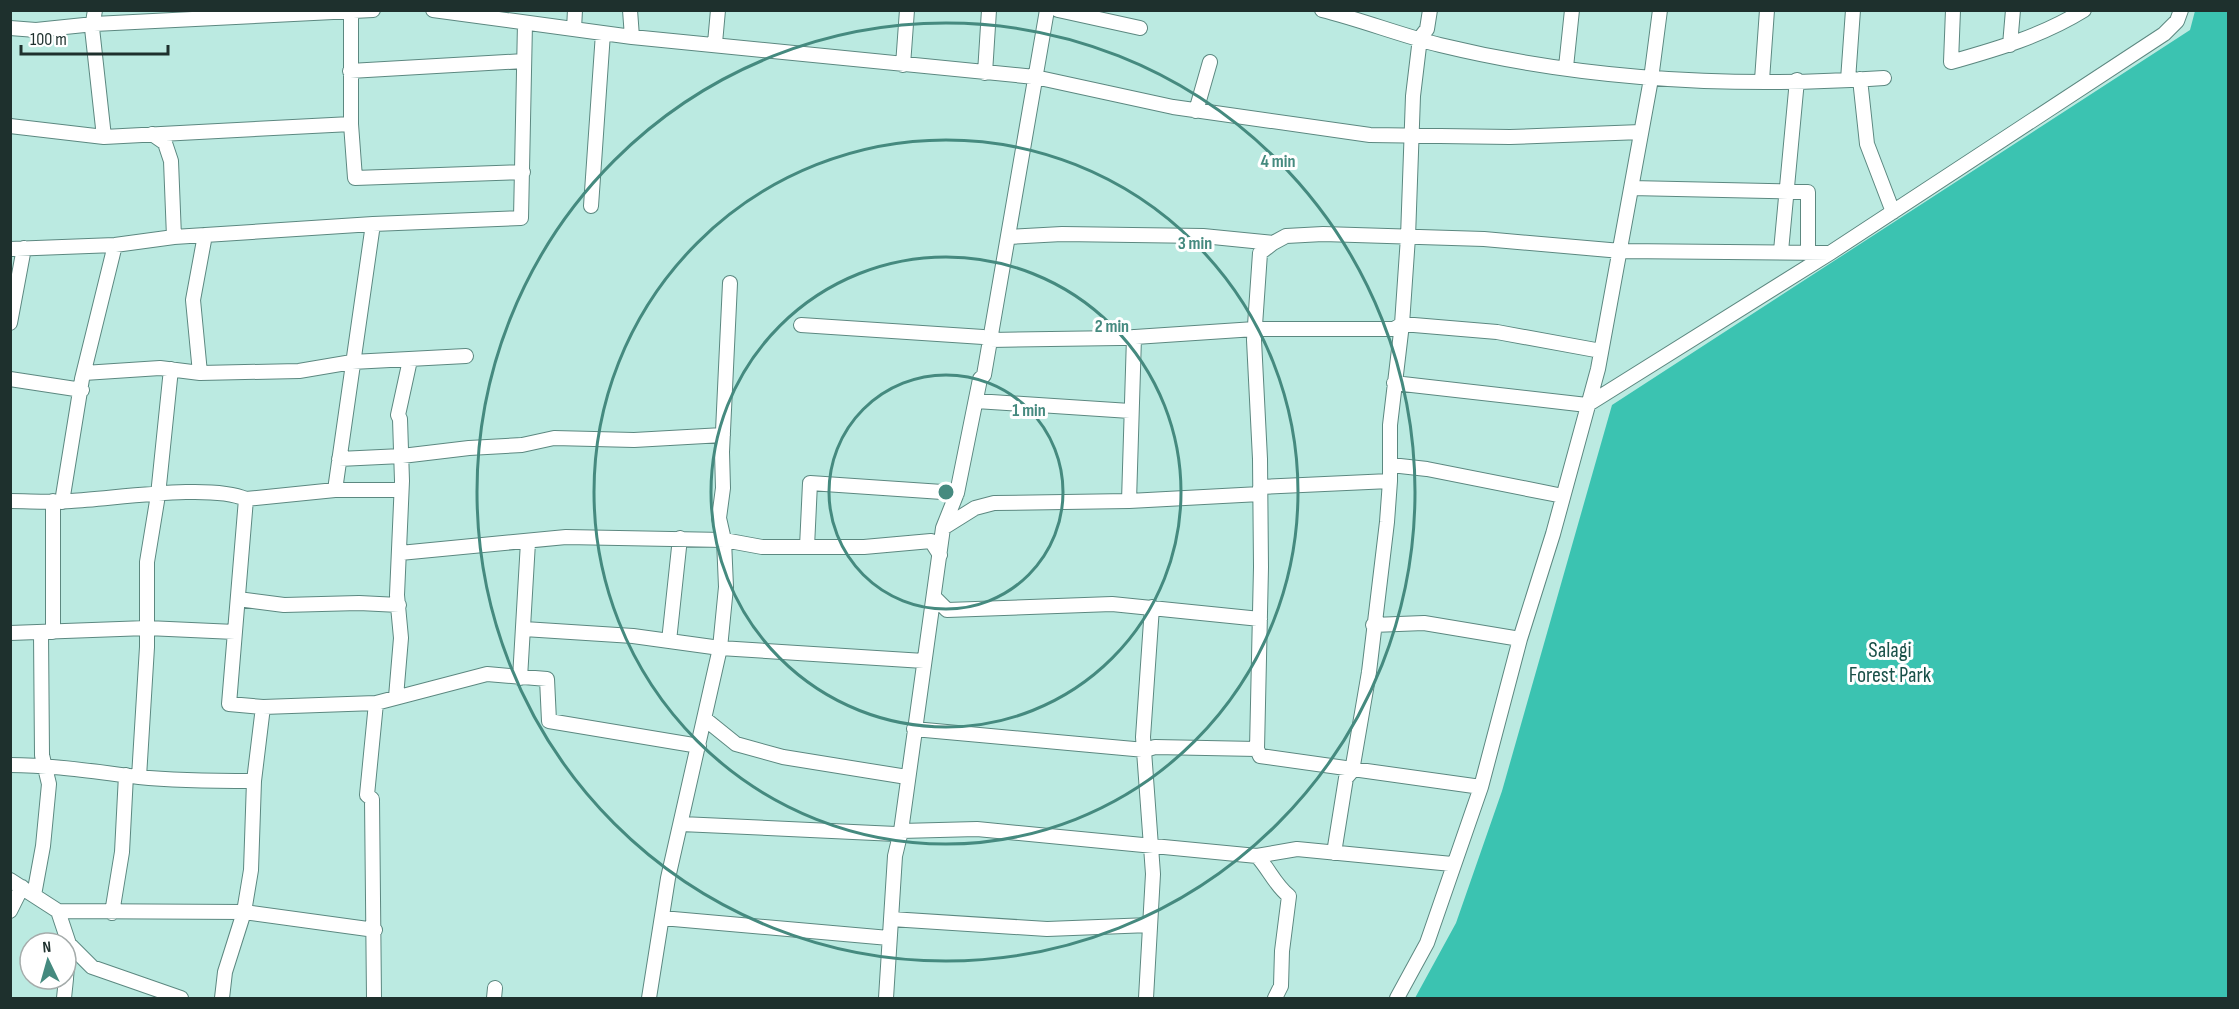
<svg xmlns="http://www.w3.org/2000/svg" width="2239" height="1009" viewBox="0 0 2239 1009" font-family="'Sofia Sans Condensed',sans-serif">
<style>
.forest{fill:#3bc3b1}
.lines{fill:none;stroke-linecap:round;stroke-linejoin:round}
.minor-casing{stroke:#5c8880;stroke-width:16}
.minor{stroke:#fff;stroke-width:14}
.ring{fill:none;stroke:#458a7f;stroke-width:3}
.labels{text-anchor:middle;stroke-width:6;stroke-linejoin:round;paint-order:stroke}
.park-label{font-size:22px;fill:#1a5149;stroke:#fff}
.centre{fill:#458a7f;stroke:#fff;stroke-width:3}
.ring-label{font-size:18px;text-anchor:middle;font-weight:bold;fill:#458a7f;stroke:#fff;stroke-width:6;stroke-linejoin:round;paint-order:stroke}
</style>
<rect width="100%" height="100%" fill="#bbeae1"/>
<path class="forest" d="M2195,11H2228V998H1415L1456,923L1502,791L1612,405L2190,30Z"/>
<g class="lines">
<defs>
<path id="minor" d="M95,10L92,28L104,137
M433,10L632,37L1035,77L1173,107L1370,135L1510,137L1641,132
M630,10L632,37
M1058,10L1140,28
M1322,10C1362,20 1400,35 1440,45C1584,80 1737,88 1884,78
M1953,10L1951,62C1997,49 2042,36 2084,10
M351,11V124L355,178L523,172
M10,28L36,30L94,24L373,10
M574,29L575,10
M715,43L718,10
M2010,45L2013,10
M903,65L907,10
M1566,67L1572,10
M350,71L524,61
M985,73L989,10
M1860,79L1867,144L1893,212
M1762,80L1767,10
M1848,80L1853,10
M1196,111L1210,62
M10,126L104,137L351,124
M152,134L165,143L171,161L174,237
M1631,188L1808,192V252
M591,206L603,33
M1009,237L1062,234L1203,236L1273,243L1286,236L1323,234L1484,239L1621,251L1830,253
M10,249L115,245L174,237L373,224L521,218L525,23
M1781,251L1797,80
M10,323L24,248
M801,325L983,337L990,340L1120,338L1255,329H1394L1402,324L1497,332L1601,351
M84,373L160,368L200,373L299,371L352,362L466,356
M200,373L193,300L205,235
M10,379L82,390
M1394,383L1587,405L1830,253L2164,34L2177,21L2181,10
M976,401L1130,411
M339,459L402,456L469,448L522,445L554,438L634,440L723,435
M1391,465L1427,469L1563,496
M1260,487L1390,481
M335,490L373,224
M246,499L229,704L263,707
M10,501C30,501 51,503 71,501C114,499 209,483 246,499L335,490H401
M1129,501L1134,337
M62,502L82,379L115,245
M943,528L975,508L994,503L1129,501L1260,494
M807,547L810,483L957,493
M400,553L566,537L724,540L762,547H864L931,541L940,555
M934,597L947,610L1112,604L1260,619
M238,599L284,605L359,603L399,605
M1373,625L1424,623L1520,639
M524,629L633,636L720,648L924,661
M53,632V501
M10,633L147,628L235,632
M669,641L680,538
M520,678L528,542
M396,697L401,638L397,595L402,481L400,419L398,415L410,360
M705,719L736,744L783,757L907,777
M914,729L1145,750L1155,747L1257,749L1260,756L1481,787
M1257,749L1261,567L1260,459L1254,340L1260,253L1273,243
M10,765C54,765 96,772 139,777C177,781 216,781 254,781
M139,777L147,647V562L158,495L171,369
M681,824L896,834L901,831L977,829L1257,856L1297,849L1452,864
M1334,853L1346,778L1352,771L1369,672L1387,522L1390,481V425L1402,324L1408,237L1413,96L1420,38L1427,29L1430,10
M1257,856C1269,869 1275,885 1289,896L1282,951L1281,986L1275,998
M10,880L58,911L69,944L92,967L181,998
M34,895L43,846L49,784L42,755L41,633
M10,911L22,887
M58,911L244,912L375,930
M112,913L122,852L126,775
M662,918L889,938
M891,919L1047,929L1150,925
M66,978L69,944
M64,998L66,979
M222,998L225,972L244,912L251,870L254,781L263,707L376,703L487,674L547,679L549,721L699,746
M374,998L372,799L367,795L376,703
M494,998L495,988
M649,998L668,878L720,648L726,587L724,540L719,518L723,488L722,452L730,283
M886,998L895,856L901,831L943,528L957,493L980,379L984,375L1047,10
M1146,998L1153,874L1143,737L1152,607
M1397,998L1427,943L1481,787L1520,639L1553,534L1598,369L1651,79L1660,10"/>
</defs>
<use href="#minor" class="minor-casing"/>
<use href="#minor" class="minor"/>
</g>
<g class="ring">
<circle cx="946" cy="492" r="117"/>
<circle cx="946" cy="492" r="235"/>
<circle cx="946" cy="492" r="352"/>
<circle cx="946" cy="492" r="469"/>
</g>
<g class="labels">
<g class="park-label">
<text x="1890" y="657">Salagi<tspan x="1890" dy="25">Forest Park</tspan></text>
</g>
</g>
<circle cx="946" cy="492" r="9" class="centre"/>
<g class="ring-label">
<text x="1278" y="167">4 min</text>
<text x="1195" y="249">3 min</text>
<text x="1112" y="332">2 min</text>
<text x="1029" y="416">1 min</text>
</g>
<rect width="2239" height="1009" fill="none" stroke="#1e302d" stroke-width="24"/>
<g transform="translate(48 961) rotate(355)"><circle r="28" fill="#ffffff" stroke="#a5acab" stroke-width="1.5"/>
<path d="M0-4.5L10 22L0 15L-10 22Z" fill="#458a7f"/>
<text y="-9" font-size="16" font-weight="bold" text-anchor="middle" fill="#1e302d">N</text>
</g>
<path d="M21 45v9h147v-9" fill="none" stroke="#1e302d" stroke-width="3"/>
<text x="30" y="45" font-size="18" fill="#1e302d" stroke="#ffffff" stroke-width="4.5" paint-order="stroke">100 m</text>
</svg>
